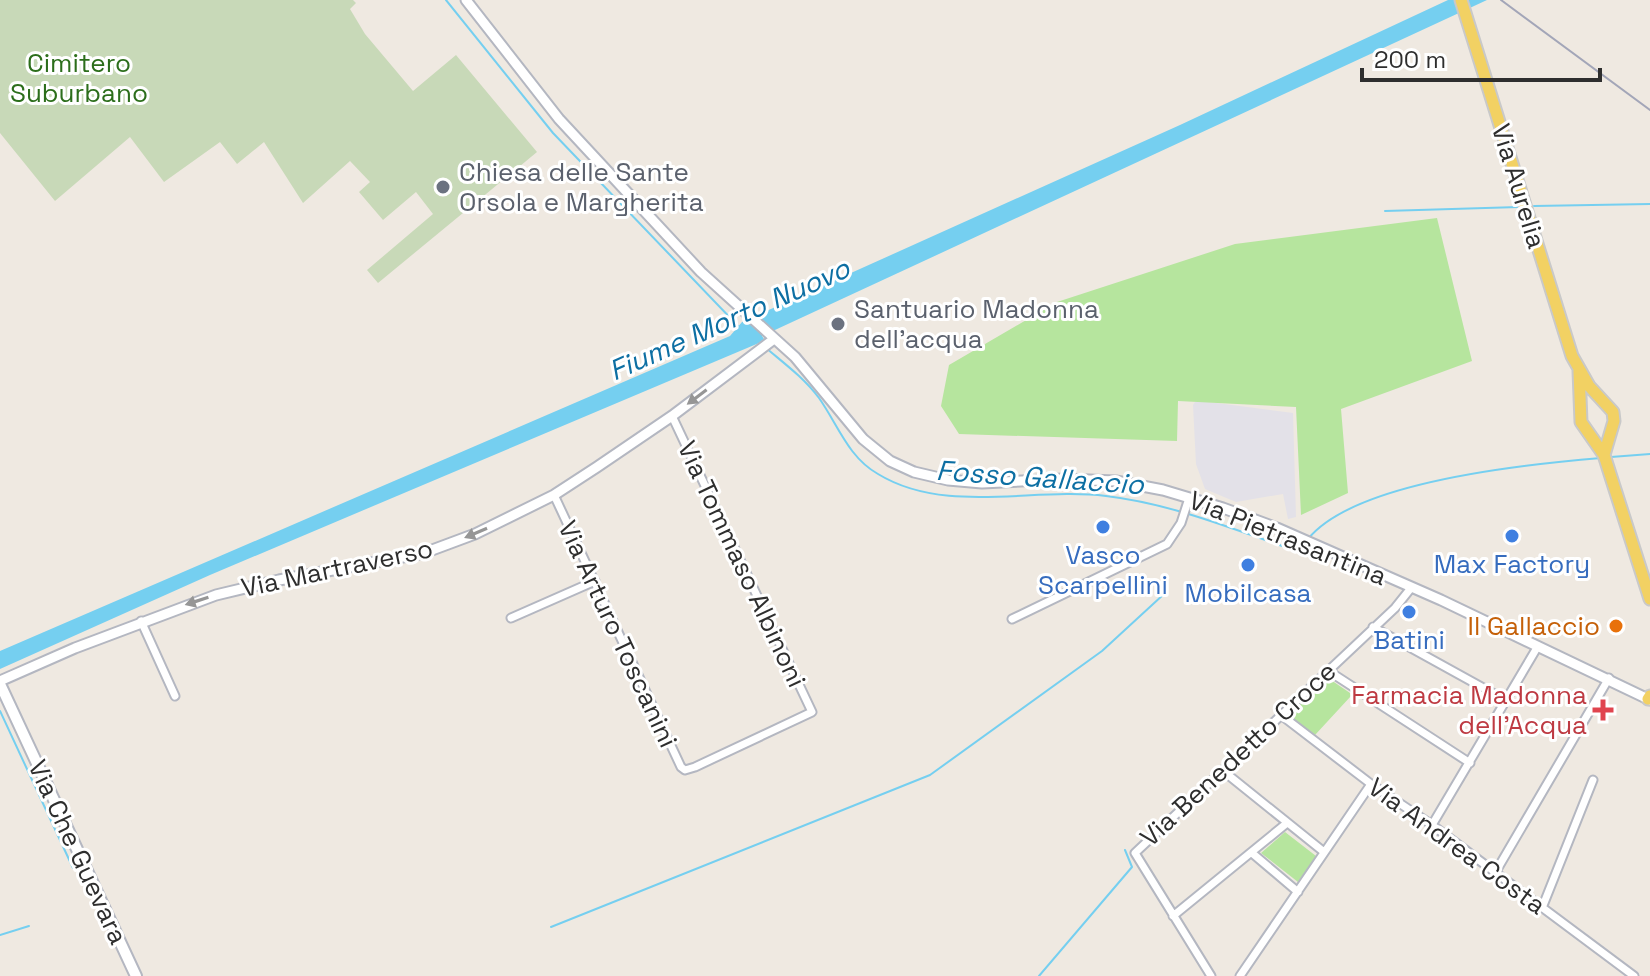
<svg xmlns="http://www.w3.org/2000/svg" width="1650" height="976" viewBox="0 0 1650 976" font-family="'Space Grotesk',sans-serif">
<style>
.industrial{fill:#e3e1e8}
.green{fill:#b6e59e}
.cemetery{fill:#c8d9b8}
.water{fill:#75cff0}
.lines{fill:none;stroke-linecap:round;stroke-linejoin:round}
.stream{stroke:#75cff0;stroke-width:2}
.minor-casing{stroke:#b4b7c1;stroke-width:11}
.tertiary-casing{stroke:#b4b7c1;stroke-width:13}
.secondary-casing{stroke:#b4b7c1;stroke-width:14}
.primary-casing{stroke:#c9c9c9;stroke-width:15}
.minor{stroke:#fff;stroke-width:7}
.tertiary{stroke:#fff;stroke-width:9}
.secondary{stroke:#fff;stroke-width:10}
.primary{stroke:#f2d163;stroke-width:11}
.rail{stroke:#a3a6b8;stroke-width:2}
.oneway{fill:#969696}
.worship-dot{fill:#6b7280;stroke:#fff;stroke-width:3}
.shop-dot{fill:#3f7fe0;stroke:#fff;stroke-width:3}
.food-dot{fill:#e8710a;stroke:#fff;stroke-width:3}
.health-dot{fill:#e0444e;stroke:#fff;stroke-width:3}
.labels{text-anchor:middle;stroke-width:6;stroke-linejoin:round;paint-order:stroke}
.park-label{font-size:26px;fill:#2c6e1b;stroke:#fff}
.worship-label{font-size:26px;fill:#5b616d;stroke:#fff;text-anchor:start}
.street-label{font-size:26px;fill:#2e2e2e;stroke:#fff}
.shop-label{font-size:26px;fill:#366cbe;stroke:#fff}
.food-label{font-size:26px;fill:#c56008;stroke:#fff;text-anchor:end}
.health-label{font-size:26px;fill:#be3a42;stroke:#fff;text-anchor:end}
.water-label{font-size:28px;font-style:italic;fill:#0d6fa3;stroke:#fff}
</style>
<rect width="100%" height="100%" fill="#efe9e1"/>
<path class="industrial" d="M1201,401L1293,413L1296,517L1288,519L1283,494L1236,502L1205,489L1196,464L1193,405L1195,402Z"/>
<path class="green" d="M1437,218L1472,361L1341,409L1348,493L1301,515L1296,407L1178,401L1177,441L959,434L941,406L949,365L1057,302L1235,244Z
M1325,678H1328L1350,693L1351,696L1315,735L1289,716V713Z
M1285,832L1316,856L1298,882L1261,853Z"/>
<path class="cemetery" d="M0,0H353L356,3L350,9L365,34L413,91L456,55L537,152L378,283L367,270L433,214L416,192L383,220L359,192L370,182L350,161L303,203L264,142L237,164L220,142L164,182L130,137L55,201L0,133Z"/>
<path class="water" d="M1448,0H1487L762,336L764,339L759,343L210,575L0,669V651L730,336L742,322L1180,125Z"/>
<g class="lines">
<path class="stream" d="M446,0L553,133L739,327
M1534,206L1650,204
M1385,211L1519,207
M766,348C785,364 804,378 819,398C838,425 848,457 878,474C945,515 1033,487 1106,496C1173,504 1236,530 1299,552L1304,544
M1611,457L1650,454
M1308,539C1355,481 1529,464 1601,458
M0,711L73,868
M551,927L930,775L1102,651L1164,594
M0,935L29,926
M1039,976L1132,867L1125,850"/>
<defs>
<path id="minor" d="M554,495L681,767L685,770L695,767L812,712L672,416
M511,618L595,581
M1012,619L1167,544L1181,523L1189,498
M141,621L175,696
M1373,627L1507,701
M1327,670L1470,763
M1281,715L1371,784L1432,825L1634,976
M1222,770L1324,852
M1432,825L1538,646
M1252,853L1298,892
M1495,873L1609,678
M1542,908L1593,780
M1173,916L1287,823
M1211,976L1135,853L1395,608L1411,588
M1240,976L1371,784"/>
<path id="tertiary" d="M466,0L559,119L701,272L795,357L863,439L890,461L914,472L948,480L982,483L1063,479L1116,481L1163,490L1223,508L1277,528L1441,600L1650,700
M0,681L75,648L216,595L279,580L424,553L475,534L554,495L597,467L672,416L774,339"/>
<path id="secondary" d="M0,684L136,976"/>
<path id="primary" d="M1461,0L1572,356L1589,386L1613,412L1614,421L1604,455
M1579,371L1581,422L1604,455L1650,599
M1648,699L1650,696"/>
</defs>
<use href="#minor" class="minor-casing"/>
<use href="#tertiary" class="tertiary-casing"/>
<use href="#secondary" class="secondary-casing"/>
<use href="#primary" class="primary-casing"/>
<use href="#minor" class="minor"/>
<use href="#tertiary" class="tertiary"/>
<use href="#secondary" class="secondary"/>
<use href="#primary" class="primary"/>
<path class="rail" d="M1501,0L1650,110"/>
</g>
<defs><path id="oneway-solid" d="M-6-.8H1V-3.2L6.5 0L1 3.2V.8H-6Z" transform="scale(2)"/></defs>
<g class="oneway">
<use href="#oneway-solid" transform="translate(697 397) rotate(143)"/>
<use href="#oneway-solid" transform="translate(476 533) rotate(157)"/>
<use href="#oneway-solid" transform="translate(197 601) rotate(162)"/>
</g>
<g class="worship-dot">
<circle cx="443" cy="187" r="8"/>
<circle cx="838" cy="324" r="8"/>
</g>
<g class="shop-dot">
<circle cx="1103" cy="527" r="8"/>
<circle cx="1512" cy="536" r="8"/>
<circle cx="1248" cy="565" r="8"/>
<circle cx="1409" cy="612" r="8"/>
</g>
<circle class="food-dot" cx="1616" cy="626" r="8"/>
<path class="health-dot" d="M1599 698h8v8h8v8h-8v8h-8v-8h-8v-8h8z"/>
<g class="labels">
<g class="park-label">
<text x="79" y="72">Cimitero<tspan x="79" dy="30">Suburbano</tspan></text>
</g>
<g class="worship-label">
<text x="459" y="181">Chiesa delle Sante<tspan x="459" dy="30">Orsola e Margherita</tspan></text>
<text x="854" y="318">Santuario Madonna<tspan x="854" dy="30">dell'acqua</tspan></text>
</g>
<g class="street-label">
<text transform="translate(1519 186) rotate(73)" y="9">Via Aurelia</text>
<text transform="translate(1288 538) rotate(22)" y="9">Via Pietrasantina</text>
<text transform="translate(742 564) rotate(65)" y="9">Via Tommaso Albinoni</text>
<text transform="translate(337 568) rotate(-12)" y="9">Via Martraverso</text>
<text transform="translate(618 634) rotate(65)" y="9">Via Arturo Toscanini</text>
<text transform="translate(1238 754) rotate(-43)" y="9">Via Benedetto Croce</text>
<text transform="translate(1457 846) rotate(36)" y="9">Via Andrea Costa</text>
<text transform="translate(78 852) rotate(65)" y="9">Via Che Guevara</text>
</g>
<g class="shop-label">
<text x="1103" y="564">Vasco<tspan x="1103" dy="30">Scarpellini</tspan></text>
<text x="1512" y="573">Max Factory</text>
<text x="1248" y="602">Mobilcasa</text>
<text x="1409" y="649">Batini</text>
</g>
<g class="food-label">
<text x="1600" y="635">Il Gallaccio</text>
</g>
<g class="health-label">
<text x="1587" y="704">Farmacia Madonna<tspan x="1587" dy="30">dell'Acqua</tspan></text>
</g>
<g class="water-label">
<text transform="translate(729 319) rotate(-24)" y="10">Fiume Morto Nuovo</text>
<text transform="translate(1040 477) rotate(4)" y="10">Fosso Gallaccio</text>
</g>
</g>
<path d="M1362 68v12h238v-12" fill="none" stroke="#2e2e2e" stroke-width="4"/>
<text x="1374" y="68" font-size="24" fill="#2e2e2e" stroke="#ffffff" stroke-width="6" paint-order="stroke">200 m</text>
</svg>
